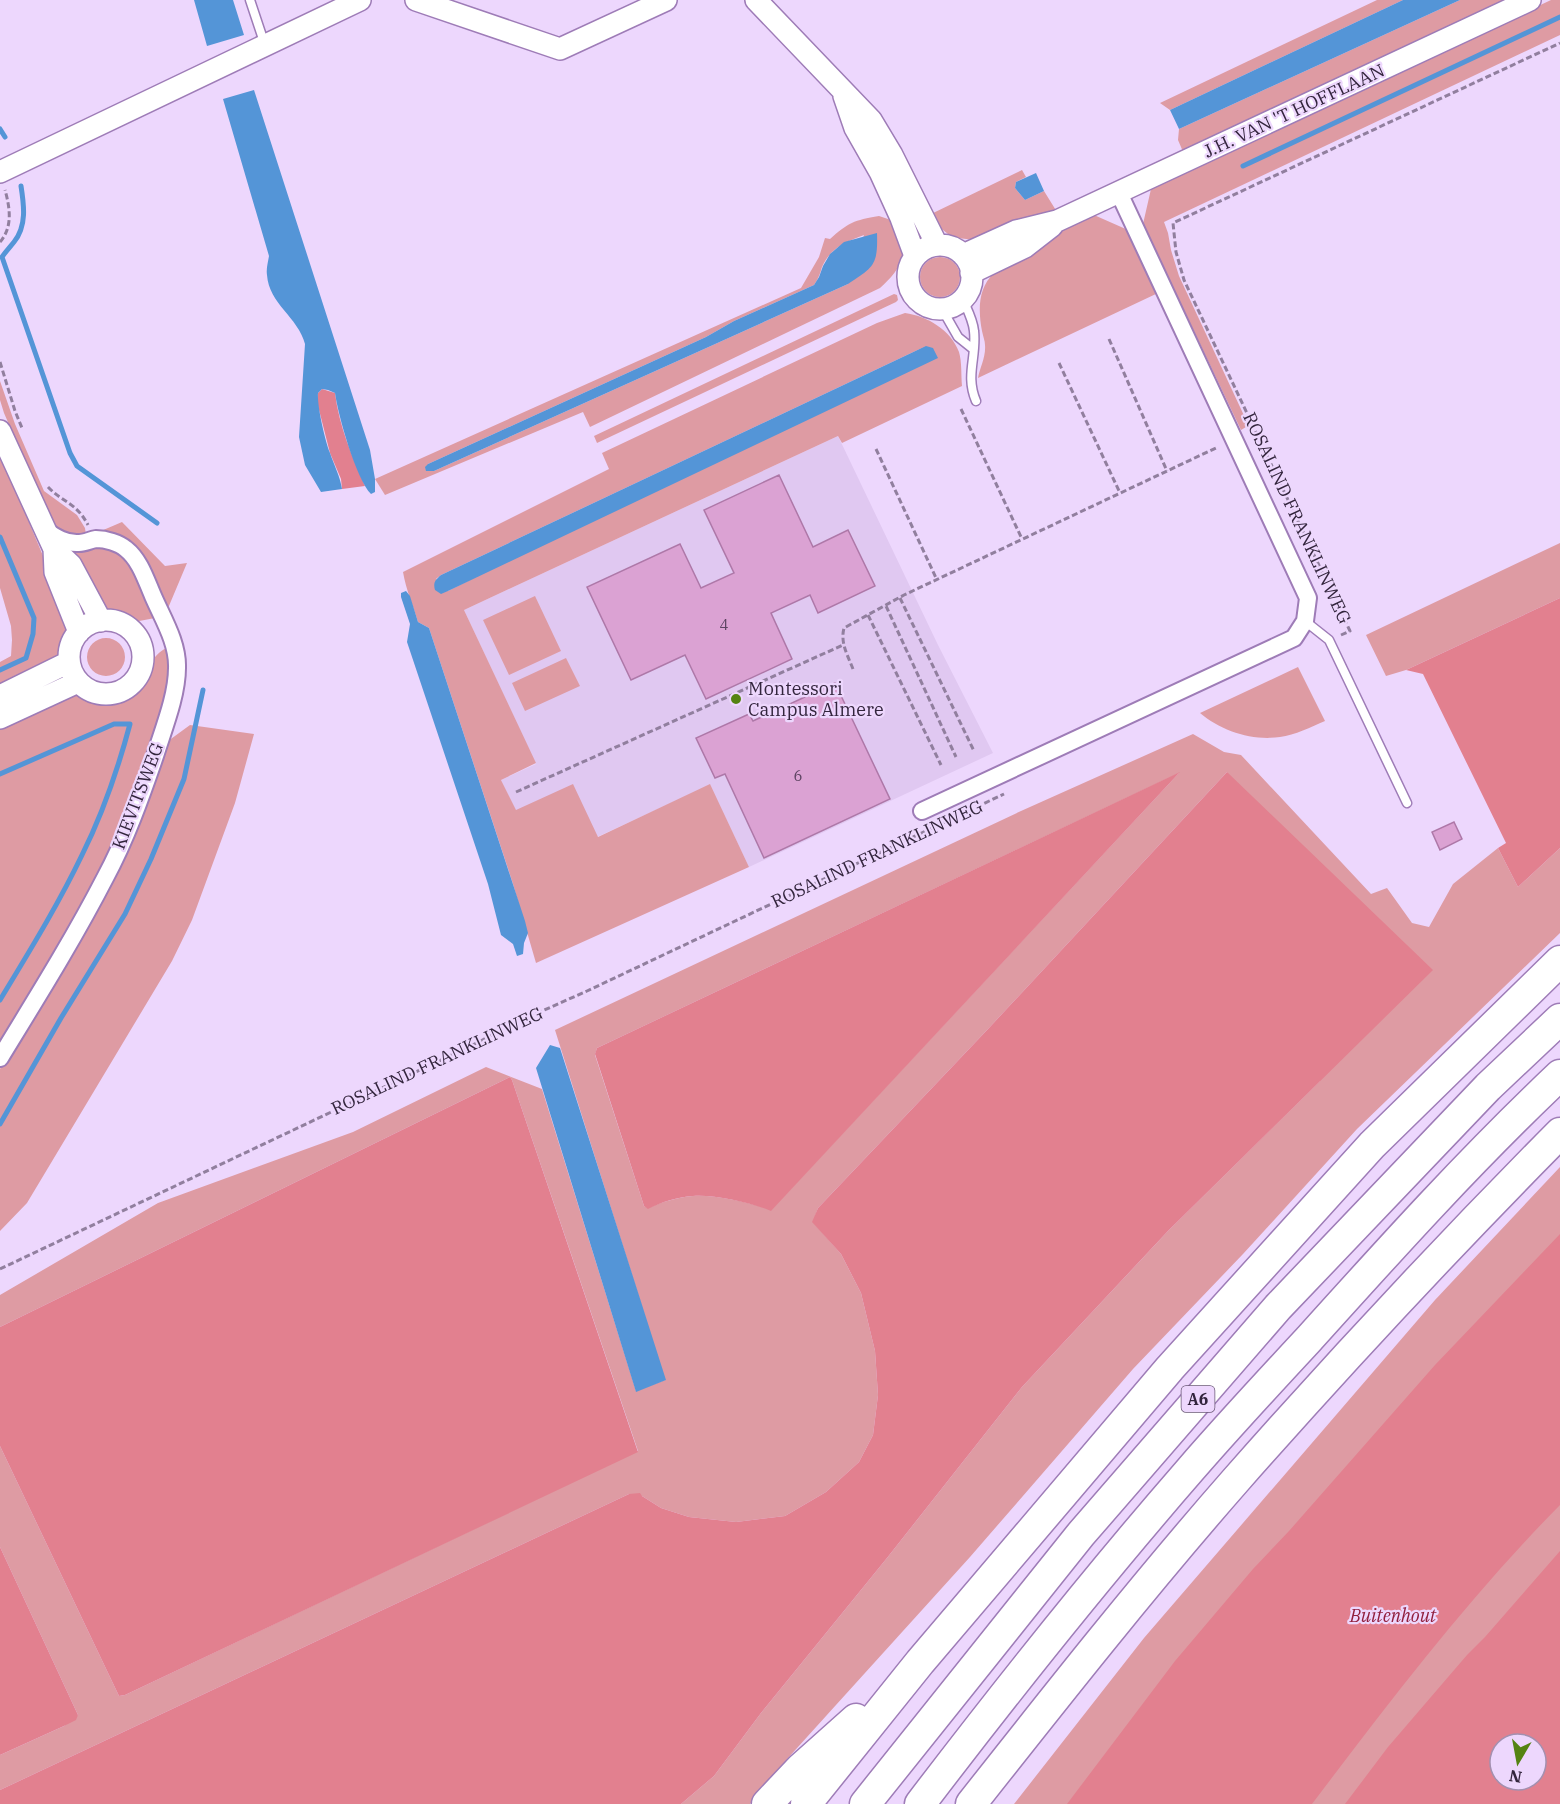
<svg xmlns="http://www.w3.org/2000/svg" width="1560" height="1804" viewBox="0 0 1560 1804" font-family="'IBM Plex Serif',serif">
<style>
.built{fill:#e0c8f1}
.green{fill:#de9ba3;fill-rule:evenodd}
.forest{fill:#e2808f;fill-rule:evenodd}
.water{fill:#5495d7}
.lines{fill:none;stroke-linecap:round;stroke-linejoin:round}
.stream{stroke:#5495d7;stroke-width:5}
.building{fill:#dba2d3;stroke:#ae78a8;stroke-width:1.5}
.service-casing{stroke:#9e7cb7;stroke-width:11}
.minor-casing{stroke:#9e7cb7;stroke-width:20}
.tertiary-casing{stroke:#9e7cb7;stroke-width:24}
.motorway-casing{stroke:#9e7cb7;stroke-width:33}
.path{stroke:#917f9e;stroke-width:3;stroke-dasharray:6 3;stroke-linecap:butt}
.service{stroke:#fff;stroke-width:8}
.minor{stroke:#fff;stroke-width:16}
.tertiary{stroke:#fff;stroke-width:21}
.motorway{stroke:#fff;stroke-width:30}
.poi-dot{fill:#548312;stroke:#edd7fd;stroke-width:2}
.labels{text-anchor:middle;stroke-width:4.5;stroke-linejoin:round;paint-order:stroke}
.number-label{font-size:15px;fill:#5d4462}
.shield{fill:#edd7fd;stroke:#6b5a77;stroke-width:1.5}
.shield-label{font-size:16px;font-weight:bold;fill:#33253d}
.street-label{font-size:18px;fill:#33253d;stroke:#edd7fd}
.poi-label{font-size:18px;fill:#33253d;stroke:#edd7fd;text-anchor:start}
.park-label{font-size:18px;font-style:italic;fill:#911e3d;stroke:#edd7fd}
</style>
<rect width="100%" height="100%" fill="#edd7fd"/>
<path class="built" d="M838,436L938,645L993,753L749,867L710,785L597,837L516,811L501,780L536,764L464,610Z"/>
<path class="green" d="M1377,0H1403L1170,110L1160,103Z
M1460,0H1508L1184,154L1178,140L1179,129Z
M1551,0H1560V35L1164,222L1168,233L1171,250L1179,276L1247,422L1246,427L1241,430L1143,224L1151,189Z
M1022,170L1026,177L1016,182L1015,188L1025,200L1044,191L1057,212L976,240L957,238L948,234L933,222L929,215Z
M1094,215L1128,230L1158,293L978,378C980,367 986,357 985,345C985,341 983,336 982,331C978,310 978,288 994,273L1062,231Z
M879,216L888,219L899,226C900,234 903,243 903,251C903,266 890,279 880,288L590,427L583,412L385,495L375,479L801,288L819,257L825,238L830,239C848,223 854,220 879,216ZM864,235L848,284L434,471L428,464L706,337L734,321L814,285C818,279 820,274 822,267C831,247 846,242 864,235Z
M920 277a20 20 0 1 1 40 0a20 20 0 1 1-40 0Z
M894,294L897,295L898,300L896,302L597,443L594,436Z
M905,313C927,316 951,330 959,352C962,362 961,375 962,386L842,443L838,436L464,610L536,763L501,780L516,810L573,784L598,837L710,784L749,867L536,963L513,884L429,628L418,622C413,605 406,590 403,572L609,469L602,453L877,323ZM926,346L448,591L436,579L441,575Z
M0,381L15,424L44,491L77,515L85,528L86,535C67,536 60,533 49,517L4,413L0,400Z
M0,453L64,606C65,615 69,626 67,635C63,664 23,678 0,691V662L11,656L12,640L11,626L0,588Z
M122,522L165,566L187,563L166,613L109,534L101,531Z
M1560,543V598L1406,670L1386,676L1366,635Z
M105,546L119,554L129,563L155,618L134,622L104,612L69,551Z
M535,596L561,651L509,675L483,620Z
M87 657a19 19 0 1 1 38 0a19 19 0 1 1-38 0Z
M166,648L172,664L164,709L117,842L0,1049V723L66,693C80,695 93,702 107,702C148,700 140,662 166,648Z
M566,658L580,686L525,711L512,683Z
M1298,667L1325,721C1311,727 1295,735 1280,737C1252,741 1221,731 1200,713Z
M190,725L254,734L235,803L192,920L172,961L27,1203L0,1231V1069L97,904L164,744Z
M1193,734L1224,752L1241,755L1371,894L1387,888L1412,923L1429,927L1453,884L1498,848L1518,887L1560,848V933L1357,1129L1243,1254L1133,1369L970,1557L788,1758L750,1804H681L714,1776L761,1713L887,1558L1022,1387L1168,1231L1320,1081L1227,772L988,1029L818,1208L813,1222L841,1254L861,1293L875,1351L878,1395L873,1435L859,1462L826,1492L785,1516L736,1522L689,1517L661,1508L642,1496L629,1494L0,1790V1755L64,1726L78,1715L0,1547V1446L119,1696L125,1695L638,1451L512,1080L510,1077L0,1327V1295L158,1203L353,1132L486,1067L542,1089L636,1391L665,1380L555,1030L1021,811ZM1179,773L771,1210C753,1203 713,1194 693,1196C678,1197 662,1202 648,1208L644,1206L595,1055L597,1048Z
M1560,1167V1804H1014L1144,1638L1435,1300ZM1500,1744H1536V1780H1500Z"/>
<path class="forest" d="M322,389L335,393C339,426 352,456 365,486L342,489L341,479L330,453L317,402L318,393Z
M1560,598V848L1518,887L1498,848L1506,843L1423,674L1406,670Z
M1180,772L771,1211C753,1203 712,1194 693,1196C678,1197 661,1202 648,1209L644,1206L595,1054L597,1048Z
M1227,772L1433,970L1168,1231L1022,1387L887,1558L761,1713L714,1776L681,1804H0V1790L629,1494L640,1493L642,1496L661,1508L689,1517L736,1522L785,1516L826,1492L859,1462L873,1435L878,1395L875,1351L861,1293L841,1254L812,1222L818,1208L988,1029Z
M510,1077L512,1080L638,1452L125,1695L119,1696L0,1446V1327Z
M1560,1234V1505C1469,1597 1390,1701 1312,1804H1067L1175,1661L1253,1569L1289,1531L1435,1365Z
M0,1547L78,1715L76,1720L64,1726L0,1755Z
M1560,1551V1804H1345L1388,1747L1467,1655L1485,1637ZM1500,1744H1536V1780H1500Z"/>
<path class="water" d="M194,0H233L244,35L207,46Z
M1403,0H1460L1179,129L1170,110Z
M254,90L370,450L375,479V492L371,494C356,479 338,415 335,393L328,390L322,389L318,393C317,406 325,440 330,453C334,465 340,476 342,489L321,492L305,465L299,437L305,344C298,317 269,304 267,275C266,269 268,262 269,256L223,99Z
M1036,173L1044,191L1025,200L1015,188L1016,182Z
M877,233C878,265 874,267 848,284L434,471H426L425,467L428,464L706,337L734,321L814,285L819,277L823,266L830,254L844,242Z
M926,346L933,348L938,358L448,591L441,594L435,590C433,583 435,580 441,575Z
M406,591L410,596L418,622L429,628L525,921L528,933L524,943L523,954L517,956L513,944L501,935L488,884L407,642L410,624L401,597V593Z
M550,1045L560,1048L666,1380L636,1392L536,1068Z"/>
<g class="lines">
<path class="stream" d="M0,129L5,137
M1243,166L1560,17
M21,186C24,205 27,226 14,242C10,247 6,251 2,257L70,453L77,466L157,523
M0,537L34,618L33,634L26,658L0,670
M0,774L114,724H130C118,769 103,813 82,855C58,905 29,952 0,1000
M0,1124L61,1018L125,914L151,859L184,779L203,690"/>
</g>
<path class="building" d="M779,475L813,547L848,530L875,586L818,613L810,595L771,613L792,659L706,699L685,655L631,680L587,587L680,544L701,588L734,573L704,510Z
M835,683L890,799L764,858L725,774L715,778L696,738L749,714L753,721Z
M1454,822L1462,839L1440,850L1432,832Z"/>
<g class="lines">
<defs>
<path id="service" d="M250,0L265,45
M963,300C967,309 973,320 974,331C977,357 965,375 976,401
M942,309L958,337L973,349
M1305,621L1329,640L1407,803"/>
<path id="minor" d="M922,811L1294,638L1305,621L1308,598L1119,193
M0,1058C36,999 73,940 105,878C126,839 141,797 155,756C163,730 177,696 177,668C178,643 163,619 153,596C146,580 140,560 126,549C119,543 106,539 96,539C90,540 85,543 79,543C66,544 55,537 45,530"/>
<path id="tertiary" d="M416,0L560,49L666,0
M756,0L871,120L892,155L937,245
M844,96L855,128L880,172L901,218L915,256
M0,172L360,0
M908 277a32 32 0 1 1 64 0a32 32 0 1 1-64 0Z
M963,255L1016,231L1057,221L1530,0
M971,273L1025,247L1052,226
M0,431L54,549L71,565L101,621
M54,549L55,572L79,632
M69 657a37 37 0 1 1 74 0a37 37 0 1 1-74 0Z
M0,696L69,662
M0,718L78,682"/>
<path id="motorway" d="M767,1804L800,1769L856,1719
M806,1804L920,1662L1170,1368L1372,1145L1560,961
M865,1804L1081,1534L1278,1307L1488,1087L1560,1019
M920,1804C1007,1690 1096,1578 1190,1470C1228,1426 1268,1383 1308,1340C1390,1249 1471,1159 1560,1075
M971,1804C1057,1695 1143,1586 1235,1481C1340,1362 1448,1246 1560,1133"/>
</defs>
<use href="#service" class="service-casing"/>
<use href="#minor" class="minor-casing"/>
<use href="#tertiary" class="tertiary-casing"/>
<use href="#motorway" class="motorway-casing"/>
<path class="path" d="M0,242C13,227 10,208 5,190
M1109,339L1167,471
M0,362L15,411L22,428
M1059,363L1120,493
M961,409L1022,539
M876,449L937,580
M48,487C63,503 76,502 88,525
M900,598L974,751
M886,606L956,757
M868,615L941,765
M1341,635L1350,631L1184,280L1176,252L1173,223L1560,43
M853,669C848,656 840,643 844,628L904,595L1218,447
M516,792L843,645
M0,1269L479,1042L504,1028L587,991L1004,794"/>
<use href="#service" class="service"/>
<use href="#minor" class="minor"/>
<use href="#tertiary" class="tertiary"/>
<use href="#motorway" class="motorway"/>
</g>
<circle class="poi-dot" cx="736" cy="699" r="6"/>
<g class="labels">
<g class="number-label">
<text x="724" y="630">4</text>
<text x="798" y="781">6</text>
</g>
<rect class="shield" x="1181.5" y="1386" width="33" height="26" rx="4.5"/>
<g class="shield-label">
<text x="1198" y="1405">A6</text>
</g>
<g class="street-label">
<text transform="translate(1294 111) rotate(-25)" y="6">J.H. VAN 'T HOFFLAAN</text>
<text transform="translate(1297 518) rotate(65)" y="6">ROSALIND FRANKLINWEG</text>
<text transform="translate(138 796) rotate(-69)" y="6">KIEVITSWEG</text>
<text transform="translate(877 854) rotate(-25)" y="6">ROSALIND FRANKLINWEG</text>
<text transform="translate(437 1061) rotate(-25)" y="6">ROSALIND FRANKLINWEG</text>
</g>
<g class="poi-label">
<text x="748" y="695">Montessori<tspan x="748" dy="21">Campus Almere</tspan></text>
</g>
<g class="park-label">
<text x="1393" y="1622">Buitenhout</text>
</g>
</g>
<g transform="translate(1518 1762) rotate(190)"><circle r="28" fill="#edd7fd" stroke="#a390b0" stroke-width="1.5"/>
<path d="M0-4.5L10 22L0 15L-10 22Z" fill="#548312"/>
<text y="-9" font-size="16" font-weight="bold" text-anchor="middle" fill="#33253d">N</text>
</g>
</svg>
